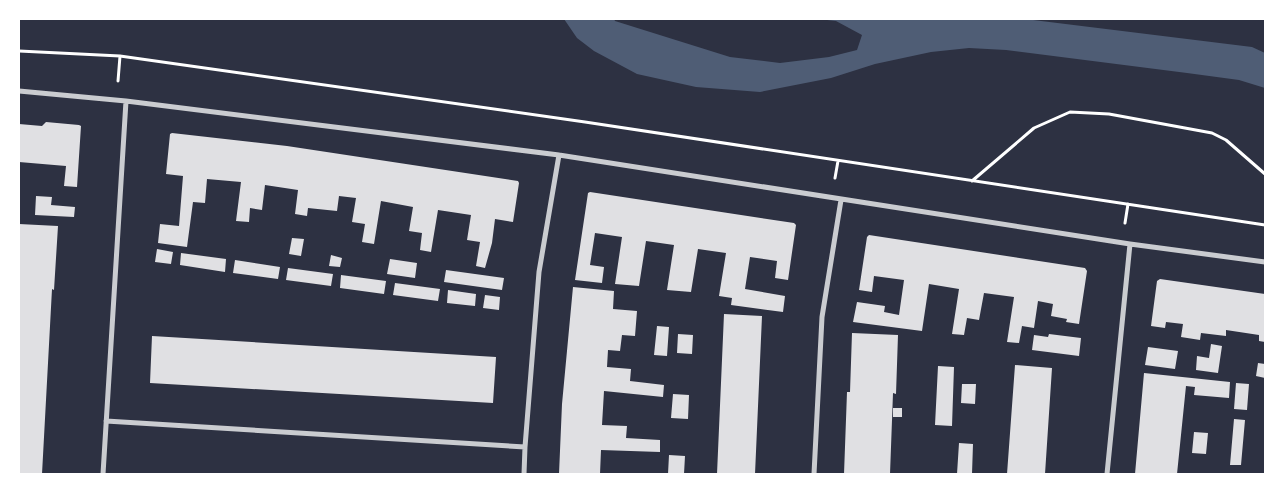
<svg xmlns="http://www.w3.org/2000/svg" width="1284" height="493" viewBox="0 0 1284 493" font-family="'Open Sans',sans-serif">
<style>
.water{fill:#4f5d75}
.building{fill:#e0e0e3}
.lines{fill:none;stroke-linecap:round;stroke-linejoin:round}
.path{stroke:#fff;stroke-width:3}
.minor{stroke:#caccd0;stroke-width:5}
</style>
<rect width="100%" height="100%" fill="#2d3142"/>
<path class="water" d="M564,19H614L615,21L730,57L780,63L829,57L857,50L862,35L836,21L818,19H1025L1252,47L1265,53V88L1239,80L1187,73L1006,50L969,48L931,52L875,64L831,78L760,92L696,87L637,74L594,51L577,38Z"/>
<path class="building" d="M46,122L79,125L81,126L77,187L64,186L66,166L19,162V124L42,126Z
M172,133L287,146L518,181L519,183L513,222L495,219L492,243L485,268L476,266L480,242L467,240L471,215L438,210L431,252L420,250L422,233L409,231L413,207L381,201L374,244L362,242L365,224L352,222L356,198L339,196L337,211L308,208L307,216L295,214L298,190L265,185L262,210L250,208L249,222L236,221L241,182L207,179L205,203L193,202L187,247L158,243L160,224L179,226L183,176L166,174L170,134Z
M590,192L794,223L796,225L788,280L775,278L777,261L750,257L745,289L785,296L783,312L731,305L732,298L719,296L726,253L698,249L691,292L667,290L674,245L646,241L639,286L615,284L622,237L595,233L590,265L604,267L602,283L575,280L588,193Z
M36,196L52,197L51,205L75,207L74,217L35,215Z
M19,224L58,226L54,290L52,289L42,474H19Z
M869,235L1085,268L1087,271L1079,324L1066,322L1067,319L1051,316L1053,304L1038,301L1034,328L1022,326L1019,343L1007,342L1014,297L984,293L979,320L967,318L964,335L952,334L959,289L929,284L922,331L853,322L857,302L885,306L884,312L899,315L904,280L874,276L872,292L859,290L867,237Z
M292,238L304,239L301,256L289,254Z
M157,249L173,252L171,264L155,262Z
M181,253L226,259L225,272L180,265Z
M331,255L342,258L340,267L329,266Z
M390,259L417,263L415,278L387,274Z
M235,260L280,267L278,279L233,273Z
M288,268L333,274L331,286L286,280Z
M446,270L504,278L502,290L444,282Z
M341,275L386,281L384,294L340,288Z
M1160,279L1265,294V342L1259,341V335L1226,330V336L1201,333L1200,340L1181,337L1183,324L1166,322L1165,328L1151,326L1157,281Z
M395,283L440,289L438,301L393,295Z
M573,287L614,291L613,309L637,311L635,336L622,335L620,351L608,350L607,367L631,369L630,381L664,385L663,397L604,391L602,425L627,426L626,438L660,440V452L601,450L600,474H559L562,404Z
M448,290L476,294L475,306L447,303Z
M485,295L500,297L499,310L483,308Z
M724,314L762,316L755,474H717Z
M657,326L669,327L667,356L654,355Z
M852,333L898,335L896,394L893,393L890,474H844L847,392H850Z
M678,334L693,335L692,354L677,353Z
M1049,334L1081,338L1079,356L1032,350L1034,335L1048,337Z
M152,336L496,357L493,403L150,383Z
M1211,344L1222,346L1218,373L1196,370L1197,356L1209,358Z
M1148,347L1178,351L1175,369L1145,365Z
M1258,363L1265,364V378L1256,376Z
M1015,365L1052,368L1045,474H1007Z
M938,366L954,367L952,426L935,425Z
M1144,373L1230,382L1229,398L1194,395L1195,387L1186,386L1177,474H1135Z
M1236,383L1249,384L1247,410L1234,409Z
M962,384H976L975,404L961,403Z
M673,394L689,395L688,419L671,418Z
M893,408H902V417H893Z
M1234,419L1245,420L1241,465H1230Z
M1194,432L1208,433L1206,454L1192,453Z
M959,443L973,444L972,474H957Z
M669,455L685,456L684,474H668Z"/>
<g class="lines">
<path class="path" d="M19,51L120,56L585,122L1265,225
M118,81L120,56
M835,178L838,161
M972,181L1034,128L1070,112L1109,114L1212,133L1226,140L1265,174
M1125,223L1128,204"/>
<path class="minor" d="M19,91L126,101L559,155L1130,244L1265,262
M106,421L525,447
M103,474L126,101
M524,474L525,447L539,272L559,155
M814,474L822,317L841,200
M1107,474L1130,244"/>
</g>
<rect width="1284" height="493" fill="none" stroke="#ffffff" stroke-width="40"/>
</svg>
